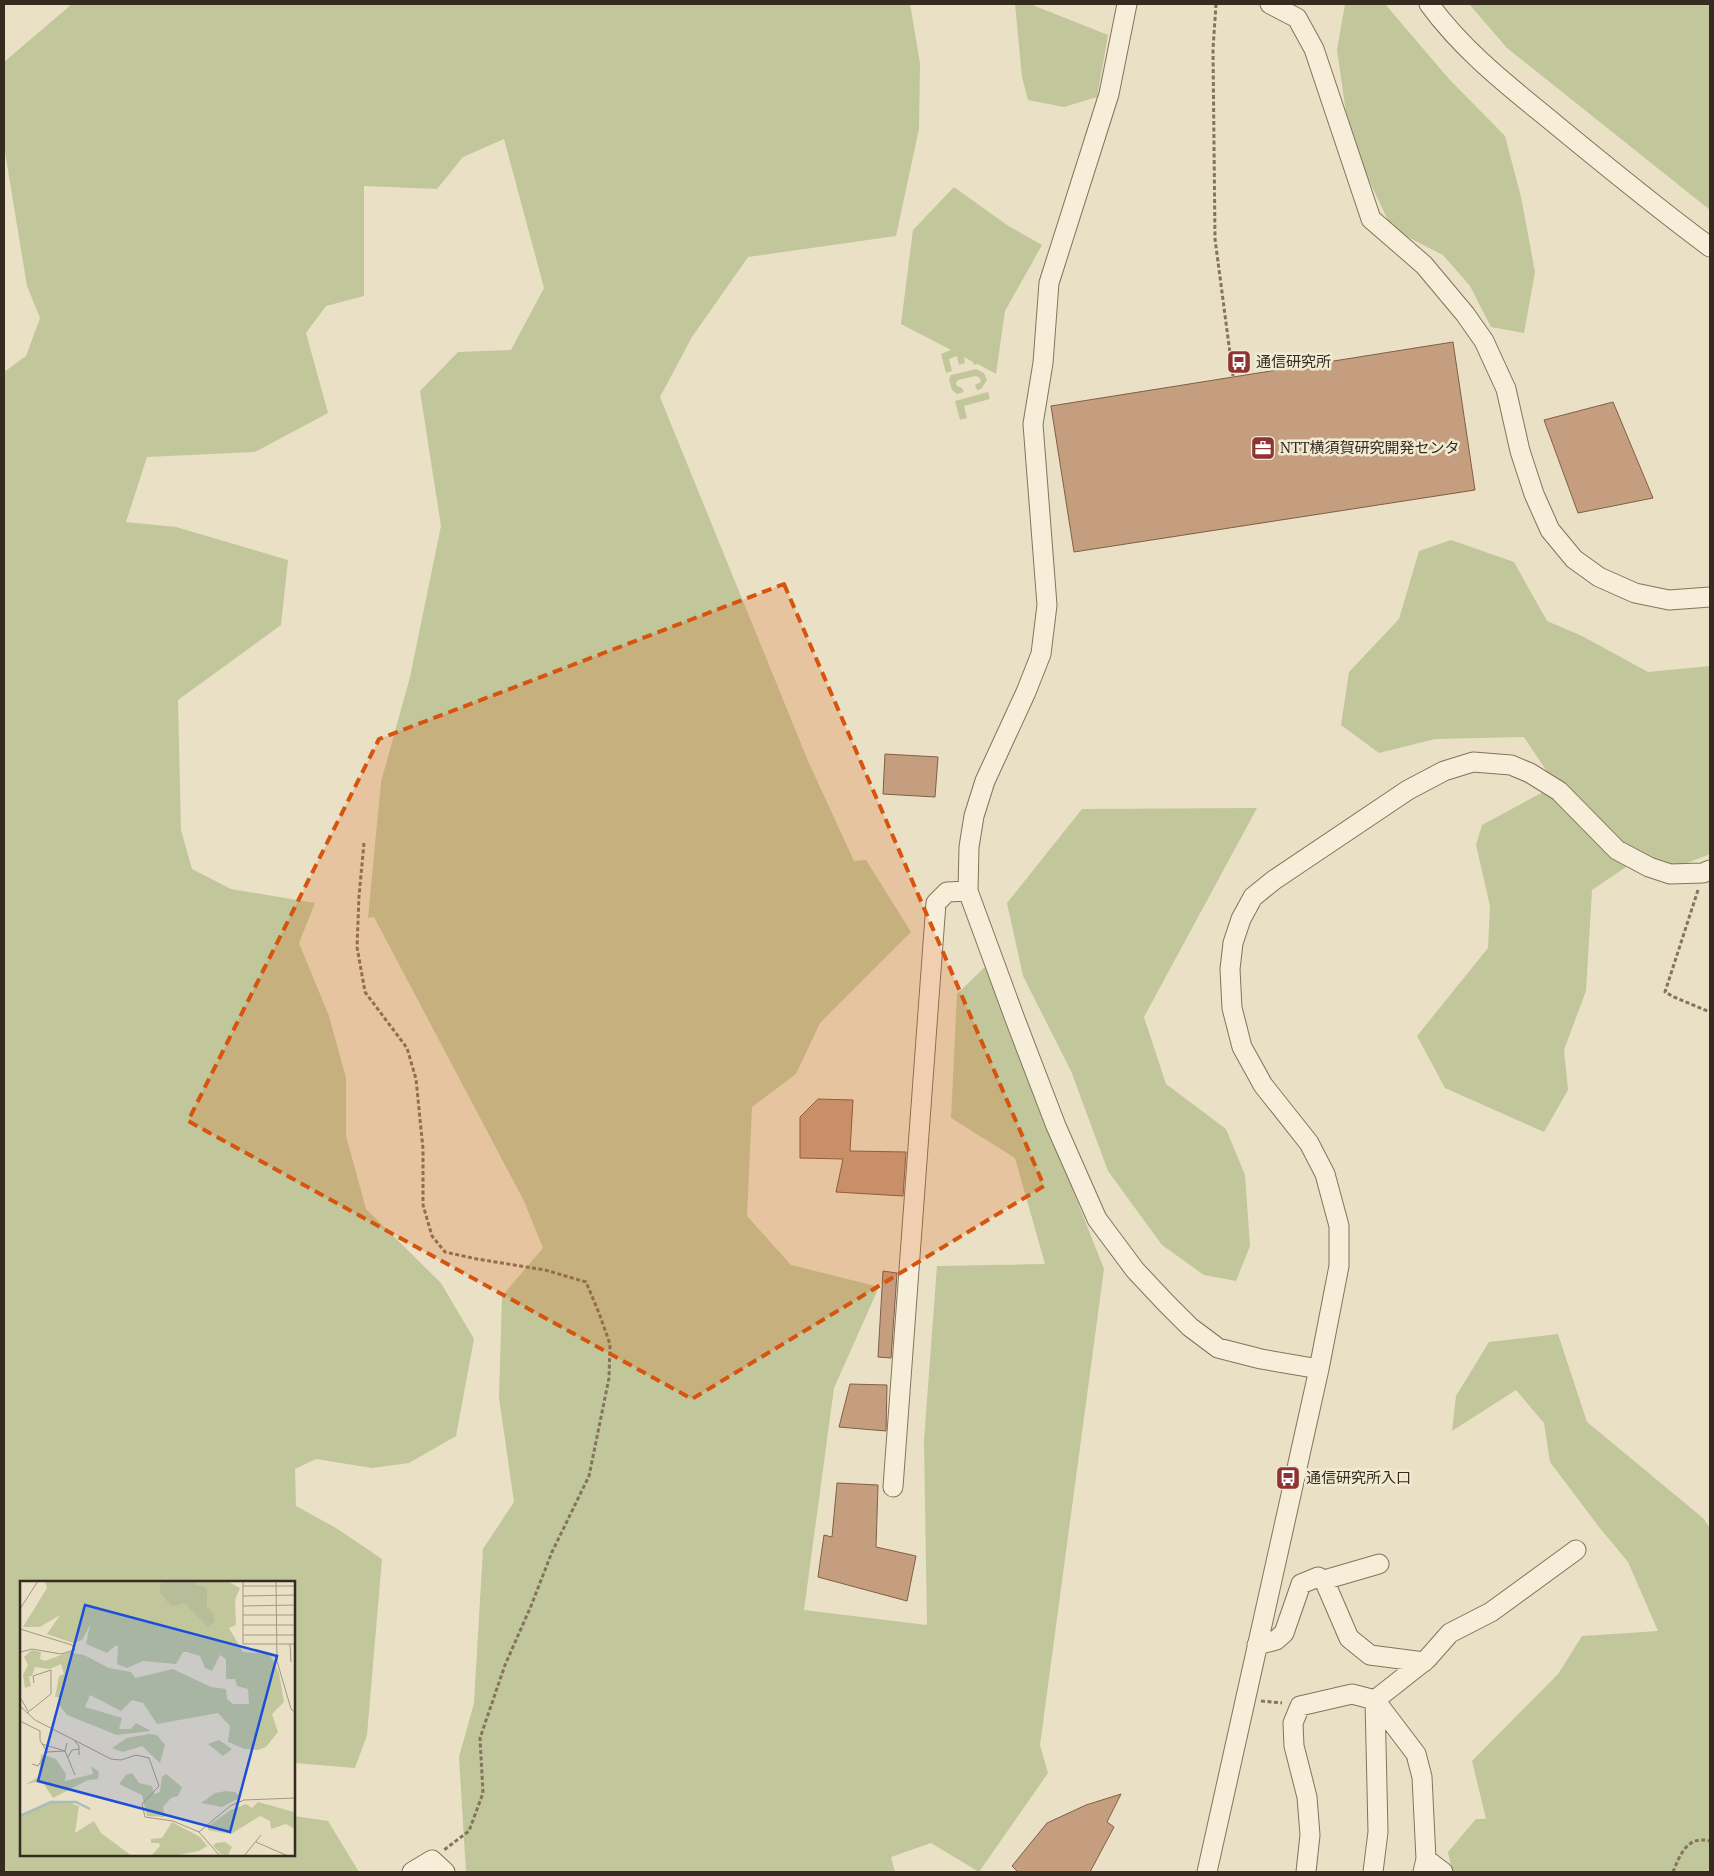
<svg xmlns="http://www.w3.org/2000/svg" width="1714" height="1876" viewBox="0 0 1714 1876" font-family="'PT Serif','Noto Sans JP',serif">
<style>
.green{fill:#c1c79a}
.building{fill:#c59e7f;stroke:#815f45}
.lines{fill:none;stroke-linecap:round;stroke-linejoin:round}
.minor-casing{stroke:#84735d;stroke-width:21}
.path{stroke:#84735d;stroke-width:3;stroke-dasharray:4 2.5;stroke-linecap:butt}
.minor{stroke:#f6eed8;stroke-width:19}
.marked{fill:#d6540e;fill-opacity:0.2;stroke:#d6540e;stroke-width:4;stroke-dasharray:10 6;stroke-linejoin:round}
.labels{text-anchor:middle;stroke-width:5;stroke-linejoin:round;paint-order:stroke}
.poi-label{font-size:15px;fill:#352b1f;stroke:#f2ebd4;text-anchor:start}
.inset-river{fill:none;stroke:#a7beb8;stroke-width:2.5}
.inset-road{fill:none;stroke:#a29883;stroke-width:1}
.view{fill:#1d4ed8;fill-opacity:0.15;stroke:#1d4ed8;stroke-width:2.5}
.inset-edge{fill:none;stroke:#352b1f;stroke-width:2.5}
</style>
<rect width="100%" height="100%" fill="#eae0c5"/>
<path class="green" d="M72,4H910L920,63L919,129L896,236L748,257L692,337L660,397L808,761L854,861L866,860L911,932L820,1023L796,1074L752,1107L747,1216L791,1265L879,1287L834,1388L804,1610L927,1625L924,1440L937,1266L1045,1264L1015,1158L951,1118L957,994L985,967L1104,1269L1040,1745L1048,1773L979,1872L931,1843L891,1857L895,1872H466L459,1757L474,1703L483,1549L514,1502L499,1398L502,1296L543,1248L524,1201L374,917L368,918L381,782L410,677L441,526L420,391L458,352L511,350L544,288L504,139L463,157L437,189L364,186V296L326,306L306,333L328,413L255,452L147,457L126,522L176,527L288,560L281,625L178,700L181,830L192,869L231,889L315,903L299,943L329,1016L346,1078V1136L366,1209L441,1283L474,1339L456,1436L409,1463L372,1468L316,1459L295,1469L296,1506L336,1528L382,1559L367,1735L355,1768L294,1763V1582H21V1855H294V1816L328,1821L359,1872H4V372L26,356L40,318L27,286L4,146V62Z
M1015,4H1030L1108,35L1097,97L1064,107L1028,100L1022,77Z
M1345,4H1385L1449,79L1505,136L1521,197L1535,272L1524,333L1491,327L1470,286L1443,255L1392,229L1350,140L1337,50Z
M1469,4H1710V210L1507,48Z
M954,187L1007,225L1042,245L1005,311L996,374L978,364L974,365L973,362L964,357L965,363L959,365L957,356L949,359L952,371L946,373L941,354L951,350L901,324L913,230Z
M976,369L984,373L987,380L981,389L977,390L975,385L981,382L979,377L975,376L958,380L956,383L957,386L962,388L964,392L957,394L952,390L949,379L951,375Z
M988,392L990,399L964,406L967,418L960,420L955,401Z
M1451,540L1514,562L1547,621L1582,636L1648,672L1710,666V854L1674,868L1635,861L1592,890L1586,991L1564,1050L1568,1090L1544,1132L1445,1088L1417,1036L1488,948L1490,906L1476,845L1482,825L1556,785L1524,737L1435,739L1379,753L1341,725L1349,672L1399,619L1419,551Z
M1257,808L1144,1017L1166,1084L1226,1129L1245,1175L1250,1246L1236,1281L1204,1275L1162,1245L1108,1171L1071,1071L1023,976L1007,903L1082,809Z
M1558,1334L1587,1422L1703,1518L1710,1528V1872H1452L1448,1852L1476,1819H1486L1472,1761L1558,1674L1582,1636L1658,1631L1628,1562L1599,1527L1550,1462L1544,1423L1516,1390L1452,1431L1456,1396L1489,1342Z"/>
<path class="building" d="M1453,342L1475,490L1074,552L1051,406Z
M1613,402L1653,498L1578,513L1544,420Z
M885,754L938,757L935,797L883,794Z
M818,1099L853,1100L850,1151L906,1152L903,1196L836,1192L843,1159L800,1158V1117Z
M883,1271L897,1273L891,1358L878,1357Z
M850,1384L887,1385L886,1431L839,1427Z
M837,1483L878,1485L876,1547L916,1556L907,1601L818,1577L824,1535L832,1537Z
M1121,1794L1107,1822L1114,1827L1090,1872H1018L1012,1866L1047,1823L1086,1805Z"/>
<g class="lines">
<defs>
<path id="minor" d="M1127,4L1109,94L1049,283L1043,363L1033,424L1047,605L1041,654L1026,692L985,781L974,816L969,847L968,891L1015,1019L1056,1126L1097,1219L1135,1270L1166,1303L1190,1327L1218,1348L1261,1359L1319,1369
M1270,4L1297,18L1314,49L1371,219L1424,265L1465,314L1484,341L1506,389L1520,451L1534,494L1550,530L1574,559L1599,577L1635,593L1669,600L1710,597
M1429,4C1464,52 1510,87 1555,124C1606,166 1657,208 1710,247
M893,1487L936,903L947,892L968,891
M1324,1580L1349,1638L1370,1655L1424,1662
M1257,1645L1276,1640L1284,1633L1301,1584L1318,1577L1324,1580L1379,1564
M1426,1859L1443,1872
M412,1872L432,1860L445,1872
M1207,1872L1319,1369L1339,1266V1226L1325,1174L1309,1143L1263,1085L1242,1047L1232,1008L1230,969L1233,943L1241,919L1253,897L1274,880L1408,790L1444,771L1473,762L1511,765L1530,773L1559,791L1617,850L1649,867L1670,874L1703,873L1710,870
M1306,1872L1310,1835L1307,1797L1294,1746L1293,1723L1300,1706L1352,1694L1375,1700L1416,1754L1422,1777L1426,1859L1423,1872
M1373,1872L1378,1832L1375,1700L1427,1659L1450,1633L1491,1612L1576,1550"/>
</defs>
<use href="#minor" class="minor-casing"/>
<path class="path" d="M1216,4L1213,49L1215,239L1233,376
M364,843L359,896L357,947L365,992L407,1048L416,1079L423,1149V1205L432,1236L445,1252L477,1259L545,1270L586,1282L599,1313L610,1344L609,1378L589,1476L552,1552L531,1606L505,1665L480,1738L483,1793L469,1831L444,1850
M1698,890L1665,992L1674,997L1710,1012
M1261,1701L1282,1703
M1673,1872C1680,1855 1687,1835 1710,1841"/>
<use href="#minor" class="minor"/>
</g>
<path class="marked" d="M784,584L1044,1186L692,1399L188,1121L379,739Z"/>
<defs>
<symbol id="bus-square" viewBox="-11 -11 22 22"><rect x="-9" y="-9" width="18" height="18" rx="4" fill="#8e3432" stroke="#f2ebd4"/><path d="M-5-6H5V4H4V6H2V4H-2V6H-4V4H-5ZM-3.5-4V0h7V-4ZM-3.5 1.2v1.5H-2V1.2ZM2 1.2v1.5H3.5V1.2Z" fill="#fff"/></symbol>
<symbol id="office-square" viewBox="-11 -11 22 22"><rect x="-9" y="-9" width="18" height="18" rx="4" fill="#8e3432" stroke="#f2ebd4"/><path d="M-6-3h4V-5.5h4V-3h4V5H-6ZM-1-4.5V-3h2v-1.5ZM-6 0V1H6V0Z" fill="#fff"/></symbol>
</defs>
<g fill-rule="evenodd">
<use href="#bus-square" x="1225" y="348" width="28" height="28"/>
<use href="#office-square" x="1249" y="434" width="28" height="28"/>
<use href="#bus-square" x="1274" y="1464" width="28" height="28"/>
</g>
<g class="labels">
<g class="poi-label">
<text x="1256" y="367">通信研究所</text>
<text x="1280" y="453">NTT横須賀研究開発センタ</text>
<text x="1306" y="1483">通信研究所入口</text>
</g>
</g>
<g transform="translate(20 1581)">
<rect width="275" height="275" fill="#eae0c5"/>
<path d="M25,0H141L139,11L151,24L165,23L192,36L176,0H207L220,7L215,19L216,44L209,47L223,71L250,73L259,92L264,121L252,133L258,151L246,166L238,169L225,168L208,161L210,145L198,132L137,143L123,122L112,119L101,130L70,114L65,126L102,137L99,148H111L116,142L131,150L97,154L47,134L39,124L42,116H35L39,95L44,93L41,83L30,88L15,86L12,95H9L11,105L5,107L3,94L8,84L4,76L12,69L21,71L20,78L25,80L49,71L64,74L89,87L111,91L115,97L153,88L191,106L206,108L207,118L213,123H229L228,108L217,105L215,98H206V78L200,74L192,90L185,87L180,75L167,71H163L156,83L123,80L107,87L97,83L98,65H95L87,72L66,63L70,44L62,59L53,62L27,53L40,34L20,46H3L27,7ZM129,153L137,154L145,164L140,182L122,165L103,171L92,167L107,157ZM199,159L212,168L203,175L188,163ZM21,173L36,178L46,193L45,200L73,193L71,185L79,191L78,198L68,199L33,217L22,200L6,203L19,196ZM112,192L119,202L132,205L134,213L140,211L142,196L146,193L162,206L158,215L151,217L143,226L145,236L127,235L122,214L99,203L106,194ZM206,210L215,211L221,216L202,226L181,222L195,212ZM238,221L274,231L275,248L266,243L251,248L250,240L240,235L211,253L188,249V245L211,229L226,223L232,227ZM28,222H50L59,225L55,252L74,240L81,252L112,275H0V237ZM152,241L180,256L187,265L179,270L153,275H131L140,265L139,262H131V258L142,257ZM205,261L212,266L208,274L201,273L193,265L196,262Z" fill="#c1c79a"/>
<path d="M141,0H176L177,4L187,7V26L193,31L195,40L188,46L165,23L151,25L139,11Z" fill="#b7bd99"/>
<path class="inset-river" d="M0,235L31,221H56L70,228"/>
<path class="inset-road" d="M223,0V63H275M256,0L257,80L271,128L275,131M223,5H275M223,15L275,14M223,25L275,24M0,28L18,0M223,34H275M223,44H275M0,48L52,64L55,69L41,73L12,68L1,71L0,68M223,54H275M270,63L271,81M0,116L8,130M0,125L15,139L91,178L101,179L116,174L129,177L139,205L122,223L125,236L153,240L179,251L200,275M7,132L31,113V89L13,95L14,102M0,140L20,150V159L27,171L45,170L47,162M54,159L59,165V174M22,163L45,170L55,194M48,176L52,169L59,168M12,183L18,185L27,171M179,251L210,225L224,219L275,217M236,261L268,275M224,275L241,254"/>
<path class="view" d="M65,24L257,75L210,251L18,200Z"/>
<rect width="275" height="275" class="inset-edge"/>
</g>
<rect width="1714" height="1876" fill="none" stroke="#352b1f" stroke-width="10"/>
</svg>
